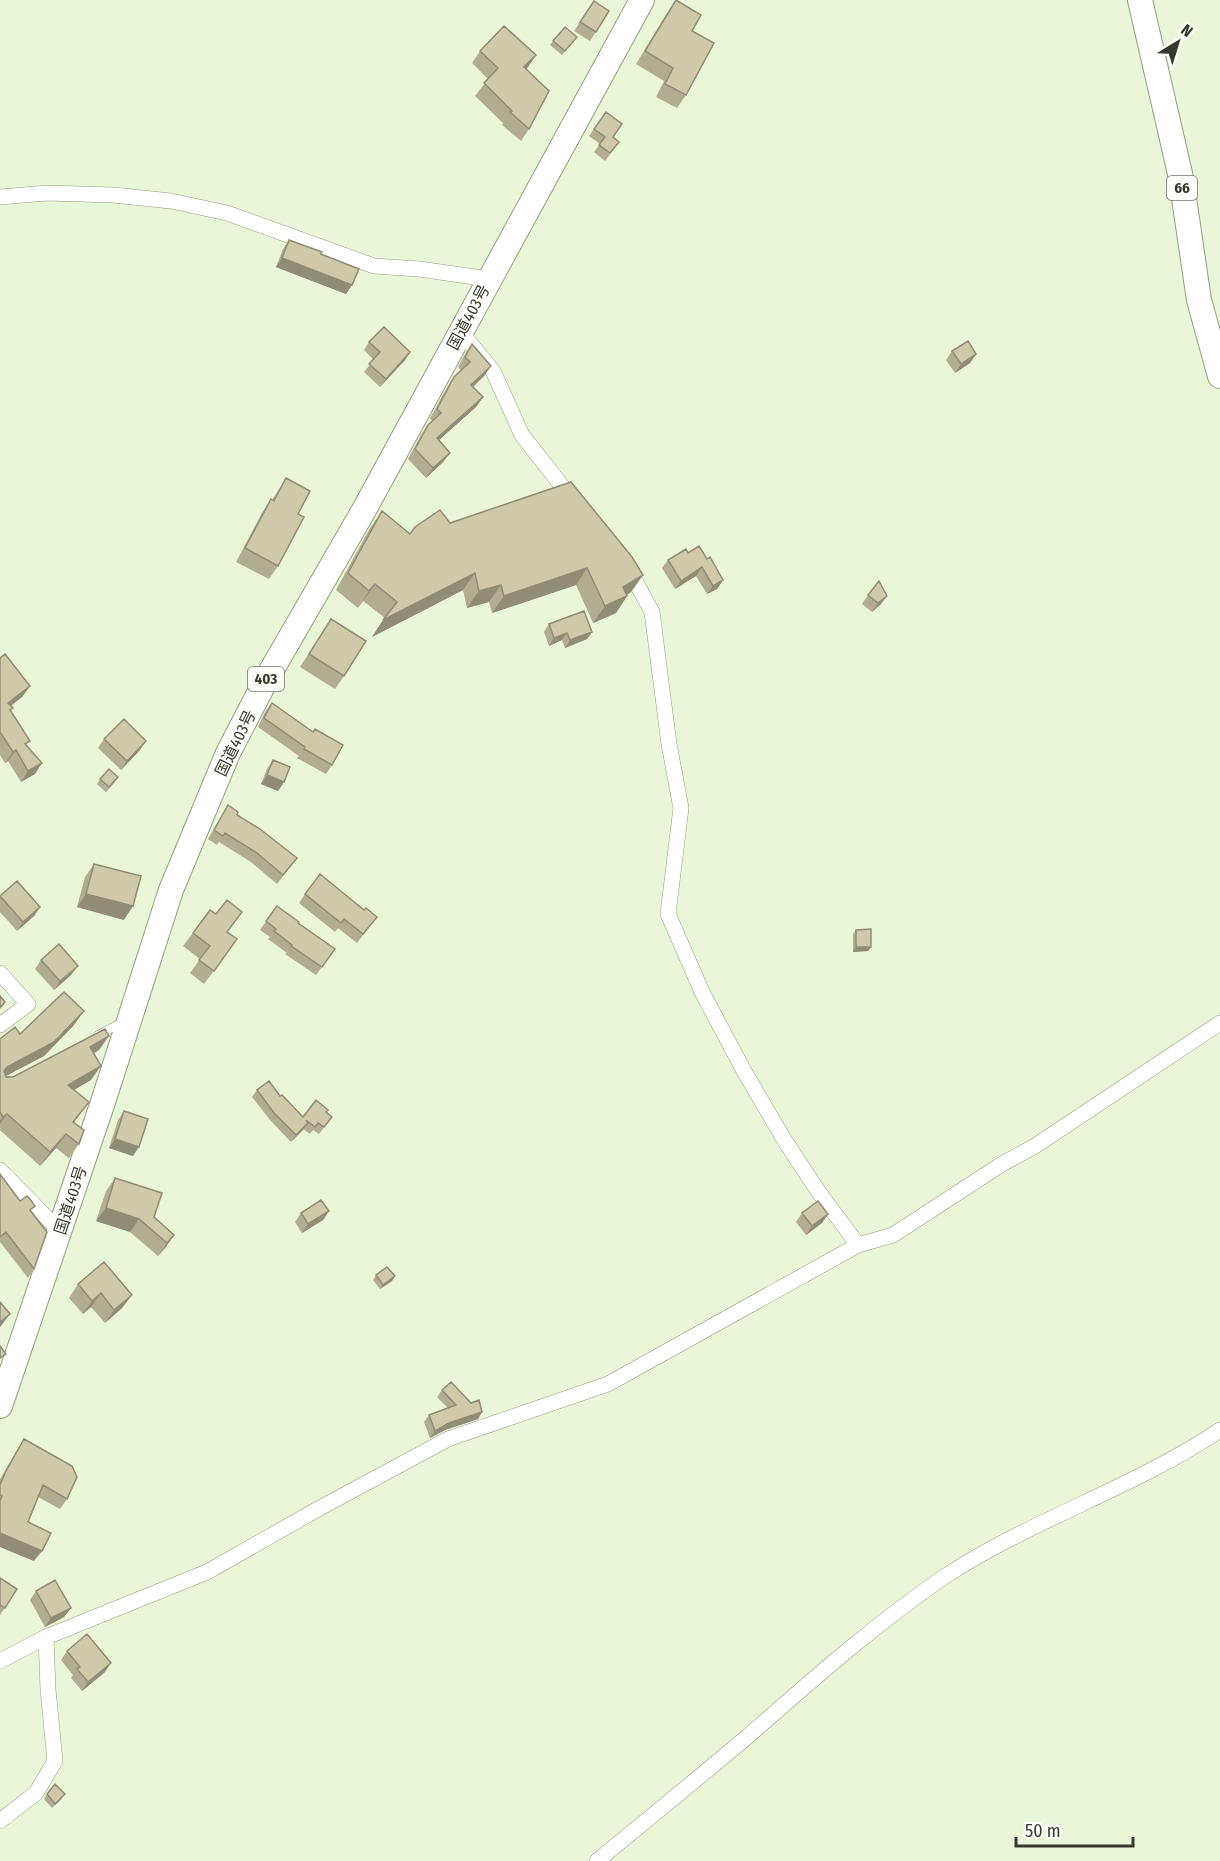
<svg xmlns="http://www.w3.org/2000/svg" width="1220" height="1861" viewBox="0 0 1220 1861" font-family="'Fira Sans Condensed','Noto Sans JP',sans-serif">
<style>
.lines{fill:none;stroke-linecap:round;stroke-linejoin:round}
.service-casing{stroke:#929e81;stroke-width:9}
.minor-casing{stroke:#929e81;stroke-width:16}
.primary-casing{stroke:#929e81;stroke-width:26}
.trunk-casing{stroke:#929e81;stroke-width:26}
.service{stroke:#fff;stroke-width:8}
.minor{stroke:#fff;stroke-width:15}
.primary{stroke:#fff;stroke-width:24}
.trunk{stroke:#fff;stroke-width:24}
.wall{fill:#b2ac91}
.shaded-wall{fill:#918c76}
.building{fill:#cfc8a9;stroke:#918c76;stroke-width:1.5}
.labels{text-anchor:middle;stroke-width:5;stroke-linejoin:round;paint-order:stroke}
.shield{fill:#fcfff9;stroke:#71746b;stroke-width:1.5}
.shield-label{font-size:15px;font-weight:bold;fill:#35392e}
.street-label{font-size:16px;fill:#35392e;stroke:#fcfff9}
</style>
<rect width="100%" height="100%" fill="#eaf6d8"/>
<g class="lines">
<defs>
<path id="service" d="M98,1035L121,1023"/>
<path id="minor" d="M0,197L47,193L113,195L171,201L227,213L374,266L419,269L489,279
M461,332L493,371L522,435L573,500
M628,568L652,612L669,744L681,808L668,914L702,992L744,1071L785,1141L818,1191L858,1245
M0,973L28,1004L0,1025
M0,1170L60,1231
M0,1661L46,1637L207,1572L318,1509L448,1439L608,1384L858,1245L893,1235L1002,1164L1035,1146L1220,1023
M0,1821L36,1793L55,1761L48,1689L46,1637
M597,1861C647,1820 697,1779 747,1737C811,1681 874,1625 944,1577C1030,1520 1134,1488 1220,1430"/>
<path id="primary" d="M1140,0L1181,178L1199,300L1220,376"/>
<path id="trunk" d="M0,1406L103,1102L171,890L228,753L267,678L364,510L642,0"/>
</defs>
<use href="#service" class="service-casing"/>
<use href="#minor" class="minor-casing"/>
<use href="#primary" class="primary-casing"/>
<use href="#trunk" class="trunk-casing"/>
<use href="#service" class="service"/>
<use href="#minor" class="minor"/>
<use href="#primary" class="primary"/>
<use href="#trunk" class="trunk"/>
</g>
<path class="wall" d="M676,0L692,31L686,95L677,108L656,97L664,81L636,64L667,13Z
M594,1L609,11L590,41L574,31Z
M553,41L573,42L562,55L550,45Z
M480,51L536,55L526,69L529,129L521,141L502,125L503,123L475,96L488,79L472,63Z
M606,112L613,137L619,142L605,161L594,152L600,144L589,136Z
M289,240L321,254L352,285L346,294L276,267L283,249Z
M369,342L410,352L405,360L380,387L364,372L374,360L364,350Z
M472,344L491,366L484,376L473,387L483,397L476,407L439,440L450,453L443,462L426,478L408,459L421,435L428,425L432,421L430,418L448,386L454,377L461,370L458,367L465,354Z
M952,351L976,354L970,363L955,373L946,360Z
M286,478L298,514L278,566L269,579L236,562L262,513L271,499L272,500Z
M382,511L410,534L450,523L643,575L631,592L627,595V596L616,613L593,623L576,585L492,613L489,602L467,608L463,590L372,637L385,618L363,601L358,608L336,590L370,528Z
M688,553L707,559L723,580L717,589L707,594L696,576L675,589L662,568L668,560Z
M868,595L881,604L872,612L862,604Z
M331,619L344,676L335,689L300,667Z
M549,624L592,632L587,639L565,648L562,640L549,646L544,632Z
M0,658L30,686L22,697L11,706V711L27,745L35,774L21,782L8,761L5,763L0,755Z
M272,703L332,765L326,774L297,758L299,756L258,727L265,712Z
M104,739L140,750L121,770L98,748Z
M273,760L284,782L278,791L261,784L267,769Z
M100,779L115,782L106,792L97,784Z
M228,805L237,815L297,858L277,884L251,862L219,842L217,845L208,839Z
M94,864L124,920L77,907L85,877Z
M305,894L364,910L377,917L357,943L338,928L335,932L299,903Z
M0,896L40,907L34,916L17,931L0,912Z
M277,906L298,923L335,949L316,975L285,954L287,953L268,939L270,937L260,930Z
M856,930L871,947L868,951L853,952V934Z
M228,932V952L204,984L190,973L200,959L183,946L193,933Z
M41,960L71,975L54,990L35,969Z
M74,1025L44,1056L6,1076L13,1077L99,1050L94,1053L91,1080L74,1090L89,1102L74,1122L79,1144L69,1158L56,1148L40,1166L0,1130V1039L20,1034Z
M257,1090L280,1096L303,1117L326,1112L332,1117L319,1134L313,1130L310,1134L303,1129L291,1142L270,1120L252,1097Z
M124,1111L133,1156L109,1148L118,1120Z
M0,1174L20,1201L31,1211L34,1269L28,1278L0,1242Z
M115,1178L174,1235L165,1248L158,1256L130,1232L96,1221L106,1191Z
M329,1211L323,1220L302,1233L295,1222L301,1213Z
M802,1213L828,1214L822,1223L806,1235L796,1222Z
M376,1275L392,1281L380,1289L373,1280Z
M78,1284L132,1295L122,1308L105,1323L91,1307L83,1314L69,1298Z
M442,1390L471,1403L482,1412L478,1419L445,1430L430,1438L424,1422L429,1415L448,1408L437,1397Z
M24,1439L67,1499L60,1509L38,1497L28,1522L34,1561L0,1547V1479L17,1450Z
M0,1578L5,1608L0,1615Z
M36,1591L71,1608L64,1617L45,1627L30,1600Z
M67,1651L105,1672L82,1691L71,1678L73,1675L61,1660Z
M47,1794L62,1799L52,1808L44,1799Z"/>
<path class="shaded-wall" d="M536,55L528,67L516,80L524,67Z
M282,258L352,285L346,294L276,267Z
M410,352L405,360L380,387L386,379Z
M976,354L970,363L955,373L961,364Z
M491,366L484,376L465,394L471,385Z
M483,397L476,407L430,448L437,438Z
M450,453L443,462L426,478L433,468Z
M702,567L696,576L675,589L681,581Z
M587,568L576,585L492,613L504,596Z
M475,573L463,590L372,637L383,620Z
M643,575L631,592L614,602L627,596L616,613L593,623L605,606L623,587Z
M723,580L717,589L707,594L713,586Z
M375,584L363,601L358,608L369,591Z
M501,585L489,602L467,608L479,591Z
M887,596L881,604L872,612L878,603Z
M592,632L587,639L565,648L570,640Z
M567,633L562,640L549,646L554,638Z
M30,686L22,697L1,713L8,703Z
M146,741L140,750L121,770L127,761Z
M16,750L8,761L5,763L13,752Z
M42,763L35,774L21,782L28,771Z
M267,775L284,782L278,791L261,784Z
M86,894L133,906L124,920L77,907Z
M40,907L34,916L17,931L23,922Z
M856,947H871L868,951L853,952Z
M78,966L71,975L54,990L60,981Z
M84,1011L74,1025L44,1056L0,1079L7,1067Z
M109,1036L99,1050L80,1061L90,1047Z
M101,1066L91,1080L58,1099L68,1085Z
M7,1114L0,1124V1121L3,1117Z
M308,1123L303,1130L291,1142L296,1135Z
M66,1134L56,1148L40,1166L50,1152Z
M115,1139L139,1147L133,1156L109,1148Z
M106,1208L139,1219L130,1232L96,1221Z
M329,1211L323,1220L302,1233L308,1224Z
M828,1214L822,1223L806,1235L812,1226Z
M174,1235L165,1248L158,1256L167,1243Z
M395,1276L392,1281L380,1289L383,1285Z
M101,1293L91,1307L83,1314L92,1301Z
M132,1295L122,1308L105,1323L114,1310Z
M10,1314L1,1326L0,1327V1322Z
M482,1412L478,1419L445,1430L430,1438L435,1431L449,1423Z
M0,1533L42,1551L34,1561L0,1547Z
M71,1608L64,1617L45,1627L51,1618Z
M111,1663L105,1672L82,1691L88,1682Z"/>
<path class="building" d="M676,0L701,15L692,31L714,43L686,95L665,84L673,68L645,51Z
M594,1L609,11L596,32L580,22Z
M504,26L536,55L524,67L549,91L529,129L510,112L512,111L484,83L498,68L480,51Z
M565,27L577,37L565,51L553,41Z
M606,112L622,124L613,137L619,142L610,153L599,145L605,137L594,129Z
M289,240L322,252L321,254L359,269L352,285L282,258Z
M384,327L410,352L386,379L369,364L380,352L369,342Z
M968,341L976,354L961,364L952,351Z
M472,344L491,366L471,385L483,397L437,438L450,453L433,468L415,449L428,425L441,413L437,409L454,377L470,362L465,357Z
M286,478L310,491L298,514L304,517L278,566L245,548L271,499L274,501Z
M571,482L632,557L643,575L623,587L627,596L605,606L587,568L504,596L501,585L479,591L475,573L383,620L397,602L375,584L369,591L348,573L382,511L410,534L415,527L440,510L450,523Z
M699,546L707,559L710,557L723,580L713,586L702,567L681,581L668,560L686,549L688,553Z
M879,581L887,596L878,603L868,595Z
M584,611L592,632L570,640L567,633L554,638L549,624Z
M331,619L366,641L344,676L309,654Z
M5,654L30,686L8,703L13,708L10,710L30,741L25,744L42,763L28,771L16,750L13,752L0,732V658Z
M272,703L313,732L315,729L343,745L332,765L304,749L305,747L264,718Z
M124,719L146,741L127,761L104,739Z
M273,760L290,767L284,782L267,775Z
M109,769L118,777L109,787L100,779Z
M228,805L238,812L237,815L260,829L297,858L283,875L257,853L225,833L223,836L214,830Z
M94,864L141,876L133,906L86,894Z
M320,874L364,910L366,908L377,917L363,934L344,919L341,923L305,894Z
M17,881L40,907L23,922L0,896Z
M227,900L242,912L227,932L237,939L214,971L199,960L210,946L193,933L210,910L216,914Z
M277,906L299,922L298,923L335,949L322,967L291,946L292,945L274,931L276,929L266,921Z
M871,929V947H856V930Z
M59,944L78,966L60,981L41,960Z
M64,992L84,1011L54,1042L7,1067L4,1071L6,1077H13L105,1029L109,1036L90,1047L101,1066L68,1085L89,1102L73,1122L84,1130L79,1144L66,1134L50,1152L7,1114L3,1117L0,1112V1039L15,1027L20,1034Z
M0,996L5,1002L0,1008Z
M269,1081L280,1096L282,1095L303,1117L316,1100L328,1110L326,1112L332,1117L324,1127L318,1123L315,1127L306,1120L308,1123L296,1135L274,1113L257,1090Z
M124,1111L148,1119L139,1147L115,1139Z
M0,1174L20,1201L27,1196L30,1199L35,1206L30,1210L47,1232L34,1269L6,1232L0,1237Z
M115,1178L162,1193L154,1217L174,1235L167,1243L139,1219L106,1208Z
M321,1200L329,1211L308,1224L301,1213Z
M818,1201L828,1214L812,1226L802,1213Z
M104,1262L132,1295L114,1310L101,1293L92,1301L78,1284Z
M387,1267L395,1276L383,1285L376,1275Z
M0,1302L10,1314L0,1322Z
M0,1346L6,1354L0,1358Z
M451,1382L471,1403L479,1400L482,1412L449,1423L435,1431L429,1415L456,1405L442,1390Z
M24,1439L72,1466L77,1477L67,1499L43,1485L28,1522L51,1533L42,1551L0,1533V1501L2,1496L0,1495V1485L6,1471Z
M0,1578L17,1589L5,1608L0,1605Z
M55,1580L71,1608L51,1618L36,1591Z
M87,1634L111,1663L88,1682L77,1669L80,1667L67,1651Z
M55,1784L65,1794L55,1804L47,1794Z"/>
<g class="labels">
<g class="shield">
<rect x="1167" y="176" width="30" height="24" rx="4.5"/>
<rect x="248" y="667" width="36" height="24" rx="4.5"/>
</g>
<g class="shield-label">
<text x="1182" y="193">66</text>
<text x="266" y="684">403</text>
</g>
<g class="street-label">
<text transform="translate(468 317) rotate(-62)" y="6">国道403号</text>
<text transform="translate(235 743) rotate(-64)" y="6">国道403号</text>
<text transform="translate(70 1200) rotate(-72)" y="6">国道403号</text>
</g>
</g>
<g transform="translate(1178 42) rotate(38)" stroke="#fcfff9" stroke-width="4.5" paint-order="stroke">
<path d="M0-4.5L10 22L0 15L-10 22Z" fill="#35392e"/>
<text y="-9" font-size="16" font-weight="bold" text-anchor="middle" fill="#35392e">N</text>
</g>
<path d="M1016 1837v9h117v-9" fill="none" stroke="#35392e" stroke-width="3"/>
<text x="1025" y="1837" font-size="18" fill="#35392e" stroke="#fcfff9" stroke-width="4.5" paint-order="stroke">50 m</text>
</svg>
